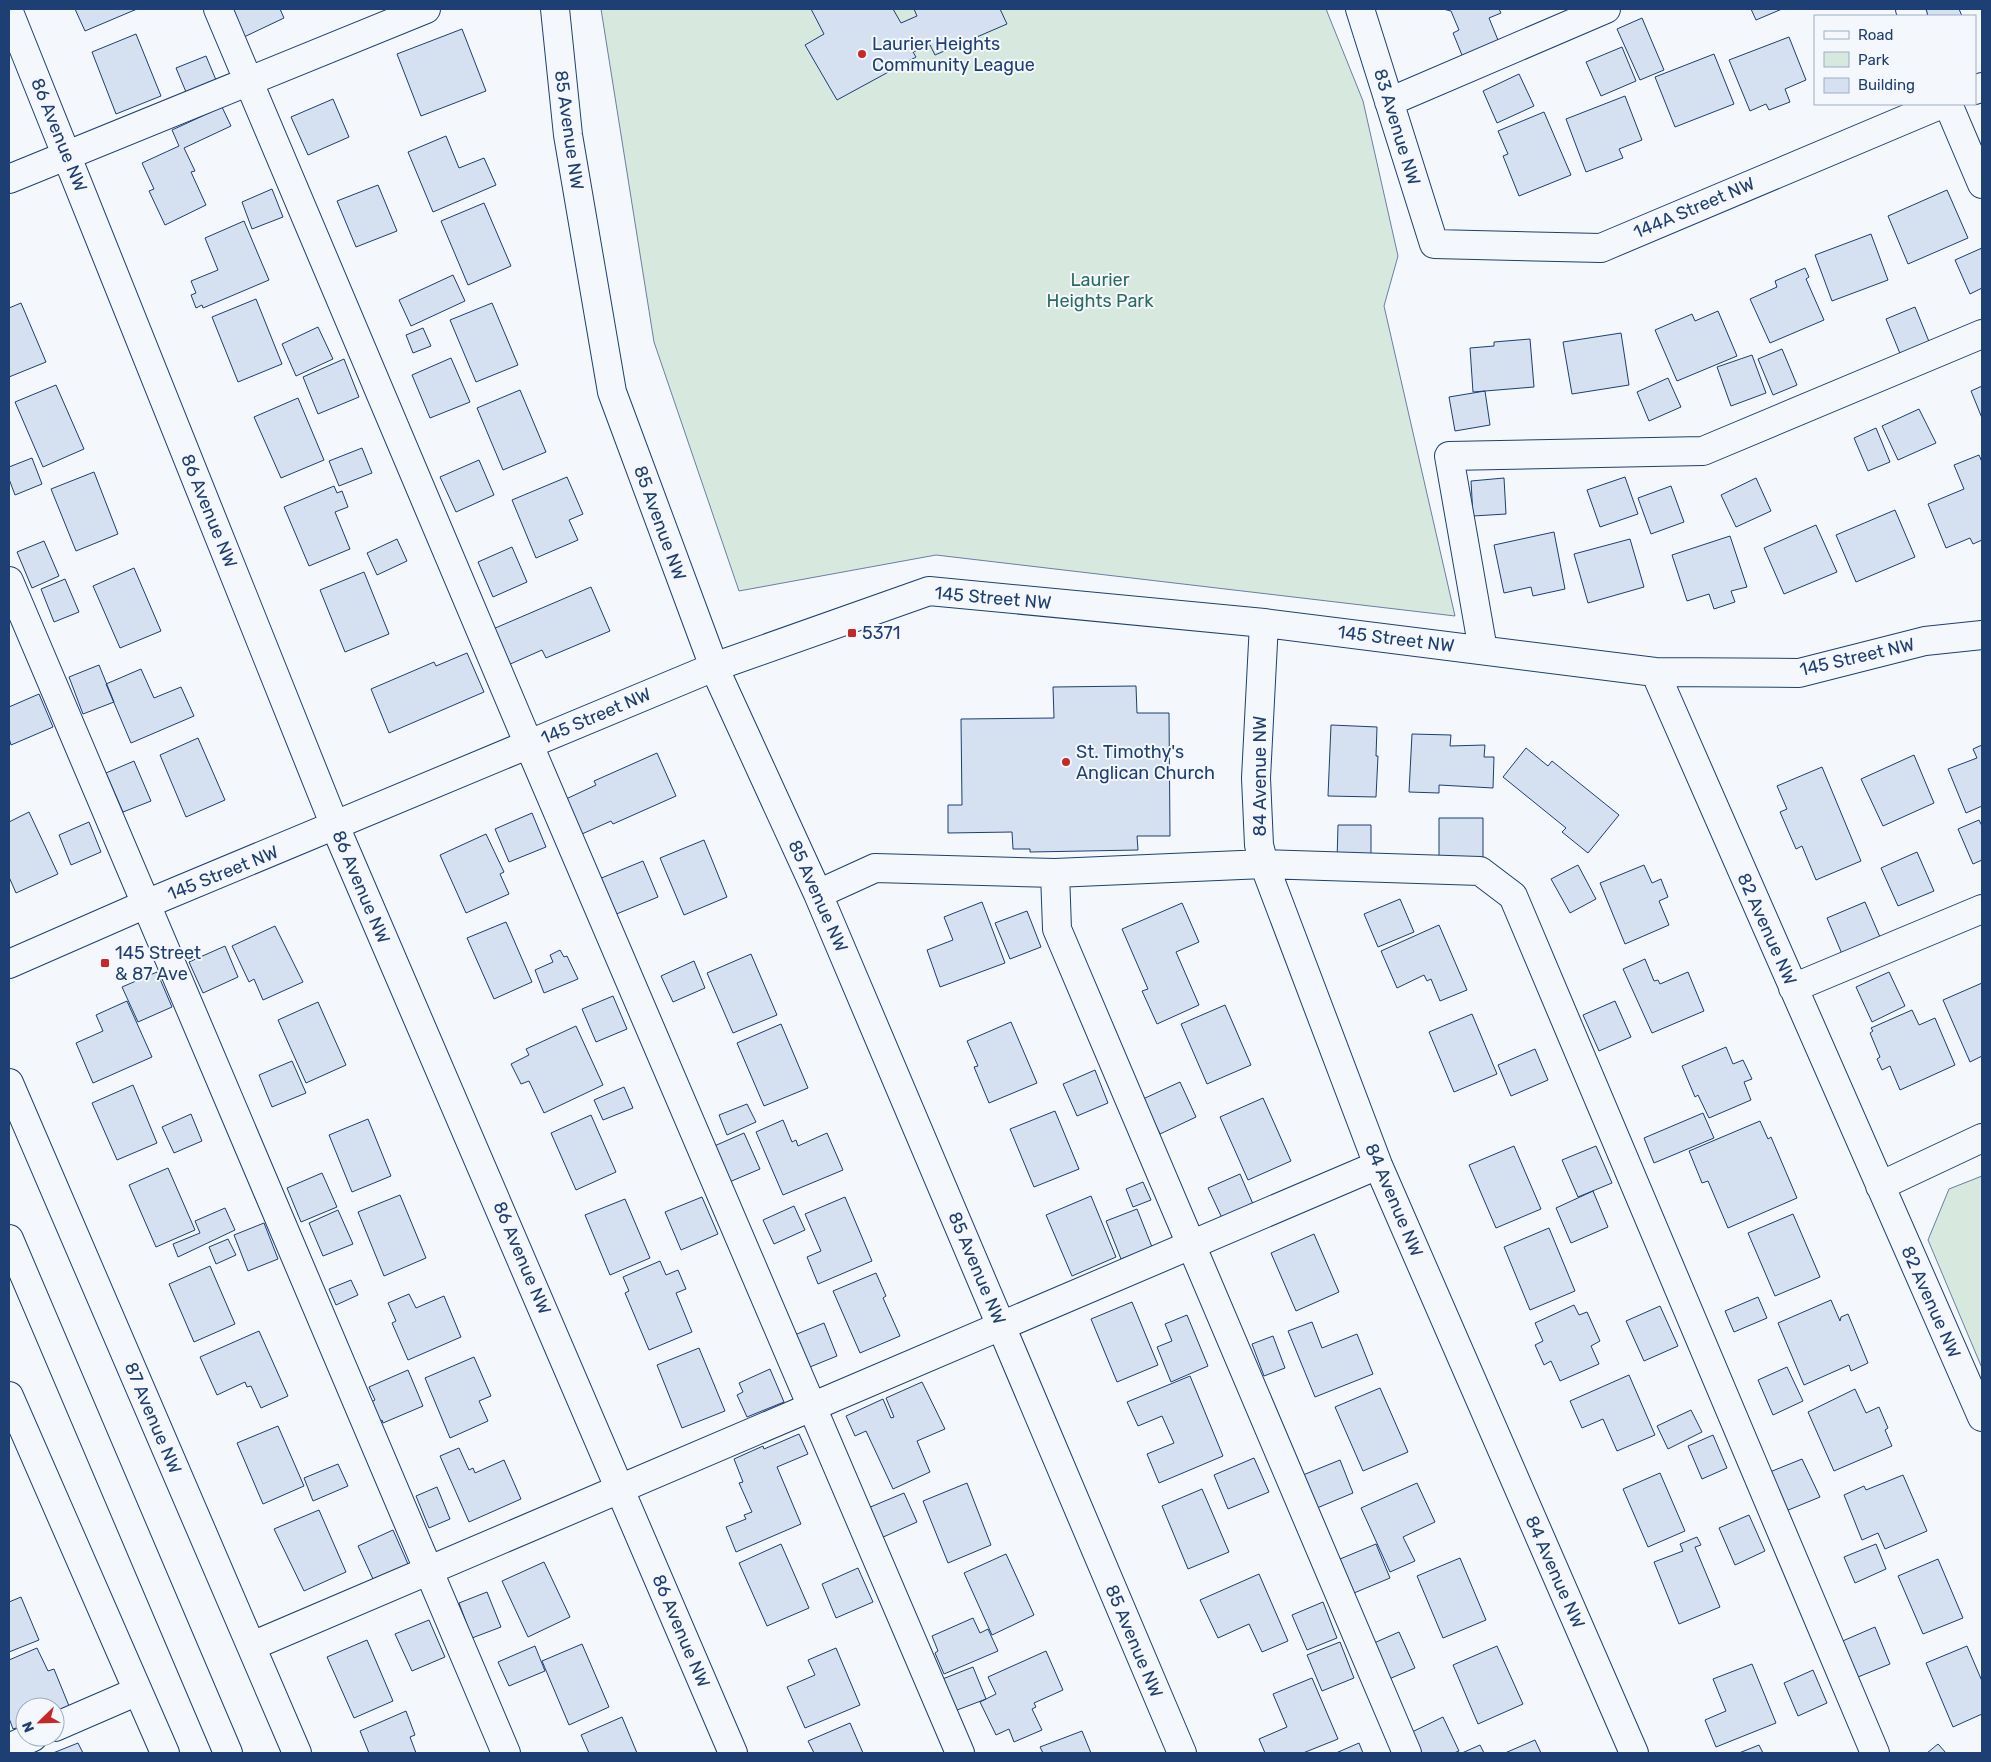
<svg xmlns="http://www.w3.org/2000/svg" width="1991" height="1762" viewBox="0 0 1991 1762" font-family="Rubik,sans-serif">
<style>
.green{fill:#d7e8df;stroke:#687fa3}
.building{fill:#d5e0f0;stroke:#1d3f73}
.lines{fill:none;stroke-linecap:round;stroke-linejoin:round}
.minor-casing{stroke:#1d3f73;stroke-width:30}
.major-casing{stroke:#1d3f73;stroke-width:30}
.minor{stroke:#f4f7fb;stroke-width:28}
.major{stroke:#f4f7fb;stroke-width:28}
.poi-dot{fill:#c62828;stroke:#f4f7fb;stroke-width:2}
.labels{text-anchor:middle;stroke-width:4;stroke-linejoin:round;paint-order:stroke}
.poi-label{font-size:18px;fill:#1d3f73;stroke:#f4f7fb;text-anchor:start}
.street-label{font-size:18px;fill:#1d3f73;stroke:#f4f7fb}
.park-label{font-size:18px;fill:#2c6c60;stroke:#f4f7fb}
</style>
<rect width="100%" height="100%" fill="#f4f7fb"/>
<path class="green" d="M601,9H1326L1363,101L1398,256L1384,306L1455,616L936,555L739,591L654,342Z
M1982,1176V1368L1928,1240L1949,1189Z"/>
<path class="building" d="M75,9H137L85,31Z
M230,9H280L284,18L244,37Z
M811,9H893L901,23L917,16L914,9H1000L1007,24L935,55L930,45L913,52L916,57L837,100L805,45L824,34Z
M1443,9H1499L1501,13L1489,18L1500,45L1464,60L1453,33L1459,30L1451,11Z
M1751,9H1782L1756,20Z
M1923,9H1959L1962,16H1926Z
M1642,18L1664,70L1640,80L1617,29Z
M462,29L486,91L421,116L397,54Z
M136,34L161,96L116,114L92,52Z
M1789,37L1806,80L1785,89L1790,102L1769,110L1766,104L1750,111L1729,60Z
M1622,47L1636,81L1601,96L1586,62Z
M1714,54L1734,104L1675,127L1655,77Z
M206,56L216,80L186,92L176,68Z
M1519,74L1534,106L1497,123L1483,91Z
M1625,96L1642,140L1619,149L1623,158L1586,172L1566,119Z
M333,99L349,137L308,155L291,117Z
M222,107L231,126L184,148L195,171L191,172L206,205L165,225L149,191L154,189L142,163L179,146L172,130Z
M1544,112L1571,175L1519,196L1503,156L1508,154L1498,131Z
M446,136L459,168L484,158L496,185L433,212L408,152Z
M378,185L397,231L356,247L337,201Z
M272,189L283,217L252,229L242,202Z
M1947,190L1968,238L1908,264L1888,216Z
M484,203L511,266L468,285L441,221Z
M244,221L269,280L203,308L202,305L196,308L191,295L196,293L191,281L218,270L205,238Z
M1871,234L1888,280L1832,301L1815,255Z
M1982,248V288L1970,294L1955,260Z
M1805,268L1809,277L1806,279L1824,320L1770,343L1750,299L1777,287L1775,281Z
M453,275L465,301L411,326L399,300Z
M256,299L282,364L238,382L212,317Z
M21,303L46,362L9,377V308Z
M492,303L518,365L476,382L450,320Z
M1915,307L1930,344L1901,356L1886,319Z
M1718,311L1737,356L1677,381L1655,330L1692,314L1695,321Z
M318,327L333,359L296,376L282,344Z
M423,328L431,346L413,353L406,335Z
M1621,333L1629,385L1572,394L1563,342Z
M1530,339L1534,387L1473,392L1470,348L1494,346V342Z
M1782,349L1797,385L1773,395L1758,359Z
M1752,355L1766,393L1731,406L1717,367Z
M451,358L470,402L430,418L412,375Z
M344,359L359,397L318,414L303,377Z
M1668,378L1681,407L1649,421L1637,392Z
M56,385L84,449L43,467L15,402Z
M1982,386V418L1971,391Z
M520,390L546,452L503,470L477,408Z
M1485,391L1490,425L1455,431L1449,397Z
M298,398L324,460L281,478L254,417Z
M1919,409L1936,443L1898,460L1882,426Z
M1876,428L1890,462L1868,471L1854,438Z
M362,448L372,473L339,486L329,461Z
M1979,455L1982,462V540L1973,544L1970,538L1946,548L1928,504L1964,489L1954,465Z
M32,458L42,484L15,495L9,479V467Z
M479,460L494,495L456,512L440,477Z
M94,472L118,534L76,551L51,489Z
M567,477L583,514L569,520L578,540L536,558L512,500Z
M1625,477L1638,514L1600,527L1587,490Z
M1504,478L1506,514L1473,516L1471,481Z
M1756,478L1771,511L1736,527L1721,495Z
M334,486L337,493L342,491L348,507L335,512L350,549L309,566L284,507Z
M1671,486L1684,522L1651,534L1638,498Z
M1895,510L1915,557L1856,582L1836,535Z
M1816,525L1837,572L1784,594L1764,548Z
M1554,532L1565,589L1533,596L1531,587L1504,593L1494,545Z
M1730,536L1747,587L1731,591L1735,602L1714,609L1709,594L1687,601L1672,555Z
M397,539L407,561L377,575L367,553Z
M1630,539L1644,587L1588,603L1574,554Z
M44,541L59,576L32,588L17,552Z
M512,547L527,582L493,597L478,562Z
M134,568L161,631L120,648L93,586Z
M364,572L389,634L345,652L320,590Z
M65,579L79,612L54,622L41,589Z
M591,587L610,631L546,658L542,650L508,665L493,629Z
M467,653L484,692L389,733L371,689L434,662L436,666Z
M99,665L114,702L83,714L69,677Z
M141,669L154,698L181,687L194,716L131,743L106,684Z
M1136,686L1137,713H1169L1170,836H1137L1138,850L1030,852V849H1013L1012,832L948,833V805H962L961,719L1054,718L1053,687Z
M39,694L53,727L11,745L9,738V707Z
M1331,725L1377,727L1376,756H1378L1376,797L1328,796Z
M1412,734L1451,735L1450,746L1485,745L1484,757H1494L1493,788L1439,785V793L1409,792Z
M198,738L225,800L186,817L160,755Z
M1982,745V806L1966,813L1948,769L1977,758L1973,749Z
M1526,748L1548,766L1552,761L1619,815L1588,853L1562,832L1566,828L1503,777Z
M657,753L676,796L613,824L611,821L582,834L566,799L596,785L594,781Z
M1914,755L1934,803L1883,826L1861,779Z
M134,761L151,801L123,812L106,773Z
M1822,767L1861,861L1816,880L1802,846L1796,849L1780,812L1787,809L1777,786Z
M29,812L58,874L16,893L9,877V822Z
M532,813L546,847L509,862L495,829Z
M1439,818H1483V860H1439Z
M1979,820L1982,826V860L1973,864L1958,829Z
M89,822L101,852L71,865L59,835Z
M1338,825H1371V861H1337Z
M486,834L504,872L500,874L509,894L466,913L440,855Z
M704,840L727,897L684,915L660,858Z
M1917,852L1934,891L1898,906L1881,868Z
M643,861L658,897L614,915L599,879Z
M1578,865L1596,899L1570,913L1551,879Z
M1644,865L1652,883L1661,879L1668,897L1659,901L1669,925L1625,944L1600,883Z
M1400,899L1414,932L1378,947L1364,914Z
M982,902L1005,963L940,987L927,950L953,940L944,917Z
M1865,902L1880,937L1842,954L1827,918Z
M1182,903L1199,942L1176,952L1199,1005L1157,1024L1142,991L1148,989L1122,929Z
M1027,911L1041,947L1010,959L995,923Z
M506,922L532,982L494,999L467,938Z
M1439,925L1467,990L1440,1001L1431,979L1427,981L1424,975L1397,988L1381,951Z
M275,926L303,982L263,1000L254,979L249,982L232,946Z
M225,946L238,977L203,993L189,962Z
M560,950L564,957L567,956L578,979L544,993L535,970L553,962L550,955Z
M751,954L777,1015L733,1033L707,973Z
M1645,959L1654,981L1658,980L1660,984L1688,972L1704,1011L1652,1033L1623,969Z
M694,961L705,988L673,1002L661,976Z
M157,972L172,1007L138,1022L122,987Z
M1889,972L1905,1006L1872,1022L1856,987Z
M1982,983V1056L1970,1062L1943,1000Z
M613,996L627,1029L596,1042L582,1009Z
M127,1001L152,1057L93,1083L76,1043L103,1031L96,1015Z
M1615,1001L1631,1037L1599,1051L1583,1015Z
M318,1002L346,1065L306,1083L278,1020Z
M1225,1005L1251,1065L1207,1084L1181,1024Z
M1912,1010L1919,1025L1935,1018L1955,1065L1900,1090L1890,1066L1882,1070L1877,1059L1880,1057L1870,1033L1873,1031L1871,1028Z
M1472,1014L1497,1074L1454,1092L1429,1032Z
M1011,1022L1037,1083L989,1103L974,1067L978,1066L967,1041Z
M781,1024L808,1088L764,1106L737,1043Z
M576,1026L603,1085L544,1113L529,1081L521,1084L511,1064L529,1055L526,1049Z
M1726,1047L1733,1064L1743,1060L1752,1079L1744,1082L1751,1100L1709,1118L1698,1095L1695,1097L1682,1066Z
M1535,1049L1548,1080L1511,1096L1498,1065Z
M292,1061L306,1093L272,1107L259,1075Z
M1095,1070L1108,1103L1077,1116L1063,1084Z
M1180,1082L1196,1117L1160,1134L1143,1099Z
M133,1085L157,1143L117,1160L92,1103Z
M624,1087L633,1108L603,1120L594,1100Z
M1263,1098L1291,1161L1248,1180L1220,1117Z
M747,1104L756,1122L727,1135L719,1115Z
M1055,1111L1079,1169L1034,1187L1010,1129Z
M1703,1113L1714,1138L1654,1163L1644,1138Z
M191,1114L202,1141L174,1153L162,1127Z
M591,1115L616,1172L576,1190L551,1133Z
M368,1119L391,1176L352,1192L329,1135Z
M783,1120L792,1142L796,1140L798,1146L827,1133L843,1170L783,1195L756,1132Z
M1760,1121L1768,1139L1771,1137L1797,1198L1728,1228L1708,1181L1702,1183L1689,1151Z
M744,1133L760,1169L727,1183L712,1147Z
M1514,1146L1541,1209L1496,1228L1469,1165Z
M1596,1146L1612,1183L1578,1197L1562,1160Z
M168,1168L195,1230L156,1247L129,1185Z
M322,1173L337,1207L301,1222L287,1188Z
M1240,1174L1253,1204L1222,1218L1208,1188Z
M1143,1182L1151,1200L1133,1207L1126,1189Z
M1593,1191L1608,1227L1571,1243L1556,1208Z
M400,1195L426,1258L384,1276L358,1212Z
M1091,1196L1116,1257L1072,1276L1046,1215Z
M702,1197L718,1234L681,1250L665,1212Z
M845,1197L872,1261L818,1284L807,1257L821,1251L805,1214Z
M625,1199L650,1258L610,1275L585,1215Z
M794,1206L805,1230L774,1244L763,1220Z
M225,1208L235,1230L178,1257L173,1244L200,1233L195,1221Z
M1137,1209L1152,1247L1121,1259L1106,1221Z
M338,1210L353,1244L323,1256L309,1223Z
M1793,1214L1820,1277L1775,1296L1748,1233Z
M264,1223L278,1259L248,1271L234,1235Z
M1549,1228L1575,1291L1530,1310L1504,1247Z
M1314,1234L1339,1292L1296,1311L1271,1253Z
M228,1239L236,1255L216,1264L209,1247Z
M660,1261L666,1275L678,1270L686,1289L676,1293L692,1332L649,1350L625,1293L629,1291L623,1277Z
M210,1266L235,1324L194,1342L169,1284Z
M876,1273L886,1296L883,1298L900,1336L860,1353L833,1291Z
M351,1280L358,1295L336,1305L329,1289Z
M409,1294L416,1308L444,1296L461,1337L408,1360L392,1323L396,1321L388,1303Z
M1758,1297L1767,1318L1734,1332L1725,1311Z
M1831,1300L1840,1321L1841,1317L1848,1314L1868,1363L1851,1371L1849,1365L1804,1385L1778,1323Z
M1132,1302L1158,1365L1117,1382L1091,1319Z
M1574,1305L1579,1315L1587,1312L1600,1341L1591,1346L1599,1364L1560,1381L1551,1361L1544,1365L1535,1345L1543,1341L1535,1323Z
M1660,1306L1678,1346L1644,1361L1626,1321Z
M1187,1315L1208,1366L1171,1382L1157,1347L1172,1341L1165,1324Z
M1312,1322L1322,1348L1357,1334L1373,1374L1315,1397L1288,1331Z
M824,1323L837,1356L805,1369L792,1336Z
M259,1331L288,1396L261,1408L251,1386L247,1387L245,1382L217,1395L200,1357Z
M1273,1336L1285,1368L1264,1376L1252,1344Z
M699,1348L725,1411L682,1428L657,1365Z
M474,1357L491,1396L479,1401L488,1421L450,1438L425,1378Z
M1787,1367L1803,1401L1773,1415L1758,1380Z
M770,1369L784,1402L747,1417L737,1395L743,1392L739,1383Z
M408,1370L423,1406L383,1423L382,1420L379,1422L371,1402L375,1400L369,1387Z
M1629,1375L1655,1435L1617,1451L1603,1419L1582,1428L1570,1401Z
M1190,1376L1223,1456L1159,1483L1147,1454L1174,1443L1162,1416L1138,1426L1127,1402Z
M922,1382L945,1429L917,1441L930,1472L893,1489L866,1431L855,1436L846,1416L883,1399L891,1418L894,1417L886,1398Z
M1380,1388L1408,1452L1363,1471L1335,1407Z
M1855,1389L1866,1413L1879,1407L1888,1428L1885,1430L1892,1446L1834,1471L1808,1412Z
M1691,1410L1702,1432L1668,1449L1657,1426Z
M278,1426L304,1486L263,1504L237,1443Z
M799,1434L808,1454L777,1467L801,1524L736,1552L726,1527L746,1519L744,1515L752,1512L739,1483L743,1482L734,1459L763,1446L764,1449Z
M1713,1435L1727,1468L1702,1479L1688,1446Z
M459,1448L469,1470L473,1468L475,1473L504,1460L521,1499L469,1522L440,1456Z
M1254,1458L1269,1492L1228,1509L1214,1475Z
M1802,1459L1820,1497L1781,1513L1765,1474Z
M1340,1460L1353,1493L1317,1508L1303,1475Z
M338,1464L348,1486L313,1501L304,1478Z
M1660,1473L1685,1531L1648,1547L1623,1489Z
M1903,1475L1927,1531L1885,1549L1878,1533L1862,1540L1844,1495L1864,1486L1866,1490Z
M967,1483L991,1545L948,1563L923,1501Z
M1417,1483L1435,1522L1403,1537L1415,1561L1390,1572L1361,1508Z
M437,1487L450,1519L429,1528L416,1496Z
M1202,1489L1229,1552L1188,1569L1162,1506Z
M904,1493L917,1522L881,1538L868,1508Z
M319,1510L346,1572L304,1591L274,1529Z
M1749,1515L1765,1551L1735,1565L1719,1528Z
M393,1530L408,1564L373,1579L358,1546Z
M1697,1537L1701,1545L1695,1547L1720,1607L1679,1624L1654,1562L1683,1551L1680,1544Z
M781,1544L809,1608L767,1626L739,1563Z
M1376,1544L1390,1578L1354,1593L1340,1559Z
M1876,1544L1886,1569L1855,1583L1844,1557Z
M1006,1554L1034,1615L992,1635L964,1573Z
M1460,1558L1486,1620L1443,1638L1417,1576Z
M1938,1559L1963,1618L1923,1634L1898,1576Z
M544,1562L570,1617L528,1637L502,1581Z
M858,1568L873,1602L836,1618L822,1584Z
M1259,1574L1288,1641L1262,1652L1249,1624L1218,1638L1200,1600Z
M487,1592L501,1627L472,1638L459,1603Z
M21,1597L39,1640L9,1652V1602Z
M1323,1602L1337,1638L1307,1650L1292,1615Z
M973,1618L980,1633L988,1629L998,1651L944,1674L935,1653L938,1651L932,1636Z
M429,1620L445,1657L412,1671L395,1634Z
M1875,1627L1890,1664L1853,1679L1838,1643Z
M1399,1632L1415,1668L1389,1679L1374,1643Z
M367,1640L393,1701L354,1718L327,1657Z
M1340,1642L1354,1678L1322,1691L1307,1655Z
M582,1644L609,1707L569,1725L542,1661Z
M535,1646L545,1671L509,1686L498,1662Z
M1497,1646L1523,1704L1478,1724L1453,1665Z
M1967,1646L1982,1681V1714L1953,1727L1926,1663Z
M37,1648L48,1671L54,1669L69,1706L55,1712V1707H25V1725L13,1729L9,1718V1660Z
M836,1648L860,1705L805,1728L787,1687L815,1675L808,1660Z
M1046,1651L1063,1690L1034,1703L1036,1707L1032,1709L1042,1730L1014,1742L1009,1729L996,1735L980,1702L996,1694L988,1677Z
M1752,1664L1776,1723L1716,1747L1705,1720L1726,1711L1713,1679Z
M973,1667L986,1699L952,1712L940,1680Z
M1813,1670L1827,1703L1798,1716L1784,1683Z
M1312,1678L1338,1739L1303,1753H1265L1259,1739L1287,1727L1273,1694Z
M406,1711L415,1735L410,1737L416,1753H369L360,1731Z
M622,1717L637,1753H589L581,1735Z
M1443,1717L1459,1751L1454,1753H1422L1412,1732Z
M850,1723L863,1753H814L808,1741Z
M1082,1731L1091,1753H1043L1040,1747Z
M1535,1740L1541,1753H1505Z
M78,1743L83,1753H53Z
M1359,1743L1363,1753H1336Z
M1938,1744L1946,1753H1927Z
M1480,1745L1484,1753H1462Z
M1759,1745L1763,1753H1739Z"/>
<g class="lines">
<defs>
<path id="minor" d="M218,9L529,745L960,1753
M555,9L568,135L612,392L714,667L818,894L1182,1753
M1360,9L1434,244L1601,248L1942,104
M1910,9L1913,16
M9,12L335,826L733,1753
M1975,90L1982,87
M1389,102L1606,9
M1948,104L1982,184
M9,179L426,9
M9,581L506,1753
M1264,623L1256,778L1259,845L1264,864L1378,1165L1634,1753
M1483,650L1449,456L1703,451L1982,334
M1655,672L1982,1417
M1055,873L1057,929L1407,1753
M818,894L875,868L1055,873L1264,864L1480,871L1513,896L1875,1753
M9,964L146,904L714,667L929,591L1264,623L1655,672L1799,673L1925,641L1982,635
M1793,988L1982,909
M9,1083L297,1753
M1880,1186L1982,1138
M9,1396L165,1753
M252,1646L1378,1165
M55,1727L138,1691
M9,1748L33,1737"/>
<path id="major" d="M9,1239L228,1753"/>
</defs>
<use href="#minor" class="minor-casing"/>
<use href="#major" class="major-casing"/>
<use href="#minor" class="minor"/>
<use href="#major" class="major"/>
</g>
<g class="poi-dot">
<circle cx="862" cy="54" r="5"/>
<rect x="847" y="628" width="10" height="10" rx="2.5"/>
<circle cx="1066" cy="762" r="5"/>
<rect x="100" y="958" width="10" height="10" rx="2.5"/>
</g>
<g class="labels">
<g class="poi-label">
<text x="872" y="50">Laurier Heights<tspan x="872" dy="21">Community League</tspan></text>
<text x="862" y="639">5371</text>
<text x="1076" y="758">St. Timothy's<tspan x="1076" dy="21">Anglican Church</tspan></text>
<text x="115" y="959">145 Street<tspan x="115" dy="21">&amp; 87 Ave</tspan></text>
</g>
<g class="street-label">
<text transform="translate(1397 127) rotate(73)" y="6">83 Avenue NW</text>
<text transform="translate(569 130) rotate(82)" y="6">85 Avenue NW</text>
<text transform="translate(59 135) rotate(68)" y="6">86 Avenue NW</text>
<text transform="translate(1694 208) rotate(-23)" y="6">144A Street NW</text>
<text transform="translate(209 511) rotate(68)" y="6">86 Avenue NW</text>
<text transform="translate(660 523) rotate(70)" y="6">85 Avenue NW</text>
<text transform="translate(993 598) rotate(5)" y="6">145 Street NW</text>
<text transform="translate(1396 639) rotate(7)" y="6">145 Street NW</text>
<text transform="translate(1857 657) rotate(-13)" y="6">145 Street NW</text>
<text transform="translate(596 716) rotate(-23)" y="6">145 Street NW</text>
<text transform="translate(1260 776) rotate(-90)" y="6">84 Avenue NW</text>
<text transform="translate(223 873) rotate(-22)" y="6">145 Street NW</text>
<text transform="translate(361 887) rotate(67)" y="6">86 Avenue NW</text>
<text transform="translate(818 896) rotate(66)" y="6">85 Avenue NW</text>
<text transform="translate(1767 929) rotate(66)" y="6">82 Avenue NW</text>
<text transform="translate(1394 1200) rotate(67)" y="6">84 Avenue NW</text>
<text transform="translate(522 1258) rotate(67)" y="6">86 Avenue NW</text>
<text transform="translate(977 1268) rotate(67)" y="6">85 Avenue NW</text>
<text transform="translate(1931 1302) rotate(66)" y="6">82 Avenue NW</text>
<text transform="translate(153 1418) rotate(67)" y="6">87 Avenue NW</text>
<text transform="translate(1555 1572) rotate(66)" y="6">84 Avenue NW</text>
<text transform="translate(681 1631) rotate(67)" y="6">86 Avenue NW</text>
<text transform="translate(1134 1641) rotate(67)" y="6">85 Avenue NW</text>
</g>
<g class="park-label">
<text x="1100" y="286">Laurier<tspan x="1100" dy="21">Heights Park</tspan></text>
</g>
</g>
<rect width="1991" height="1762" fill="none" stroke="#1d3f73" stroke-width="20"/>
<rect x="1814" y="15" width="162" height="90" fill="#f4f7fb" stroke="#9eadc5"/>
<rect x="1824" y="31" width="25" height="8" fill="#f4f7fb" stroke="#9eadc5"/>
<text x="1858" y="40" font-size="15" fill="#1d3f73">Road</text>
<rect x="1824" y="52" width="25" height="15" fill="#d7e8df" stroke="#9eadc5"/>
<text x="1858" y="65" font-size="15" fill="#1d3f73">Park</text>
<rect x="1824" y="78" width="25" height="15" fill="#d5e0f0" stroke="#9eadc5"/>
<text x="1858" y="90" font-size="15" fill="#1d3f73">Building</text>
<g transform="translate(40 1722) rotate(247)"><circle r="24" fill="#f4f7fb" stroke="#9eadc5"/>
<path d="M0-4L9 19L0 12L-9 19Z" fill="#c62828"/>
<text y="-8" font-size="14" font-weight="bold" text-anchor="middle" fill="#1d3f73">N</text>
</g>
</svg>
